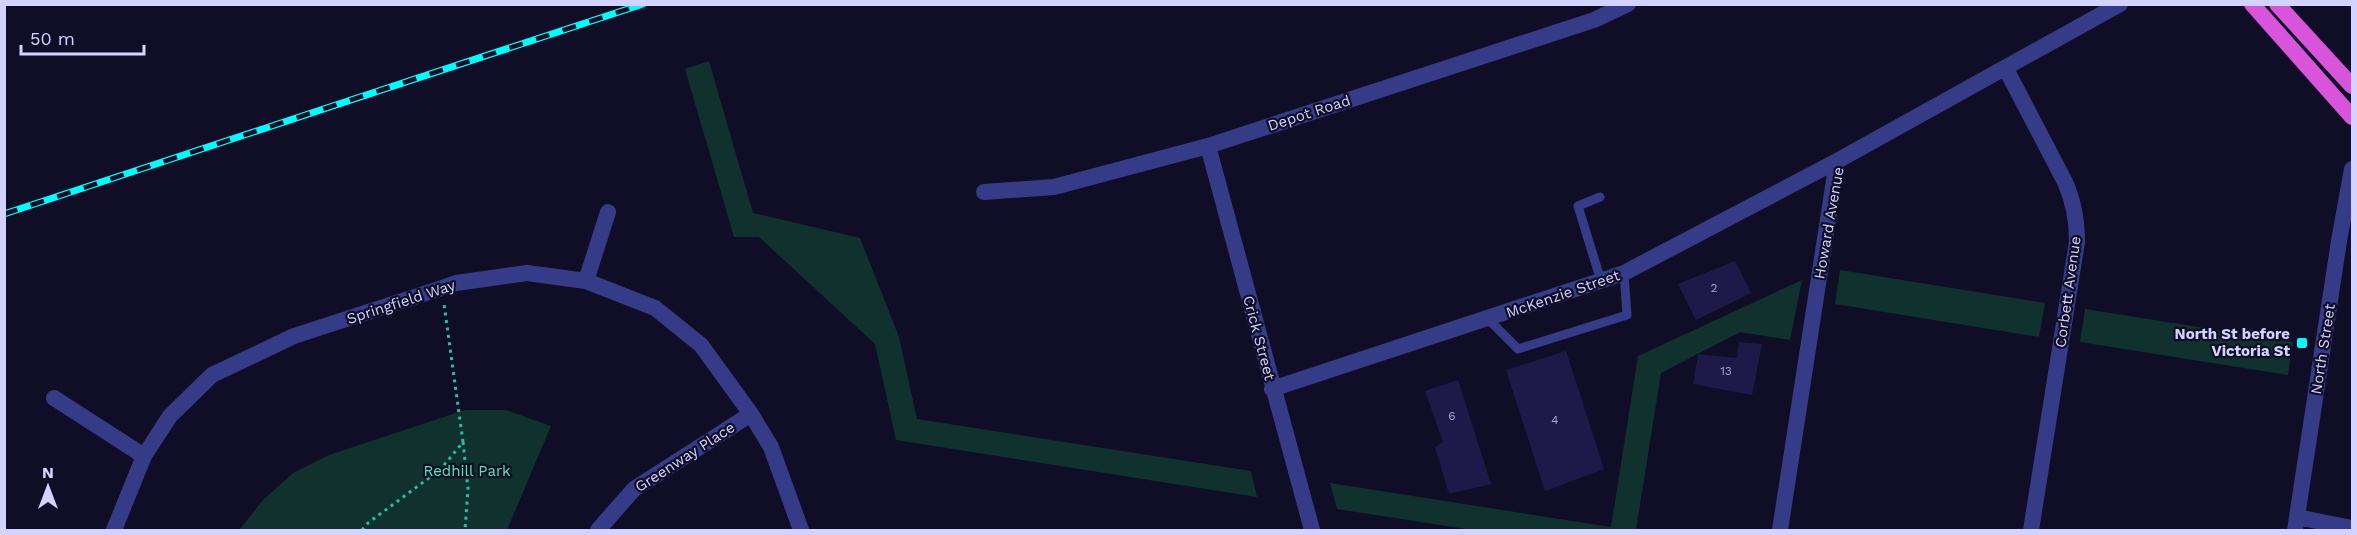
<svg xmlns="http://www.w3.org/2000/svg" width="2357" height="535" viewBox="0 0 2357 535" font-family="'Work Sans',sans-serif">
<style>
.green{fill:#10312d}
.building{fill:#1e1949}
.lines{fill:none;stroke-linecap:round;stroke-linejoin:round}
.path{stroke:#28bea7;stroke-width:3;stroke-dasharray:3 4.5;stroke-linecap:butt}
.service{stroke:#363b88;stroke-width:9}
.minor{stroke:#363b88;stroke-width:16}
.trunk{stroke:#d854da;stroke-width:16}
.rail-casing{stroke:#00fdfe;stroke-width:7}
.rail{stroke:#100e27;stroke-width:4.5;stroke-dasharray:14;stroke-linecap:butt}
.poi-dot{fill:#00fdfe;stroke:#100e27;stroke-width:2}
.labels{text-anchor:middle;stroke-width:4.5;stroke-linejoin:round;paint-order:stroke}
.number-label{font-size:12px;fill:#a6a4d2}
.street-label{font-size:15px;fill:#d4d3ff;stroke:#100e27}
.poi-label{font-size:15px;font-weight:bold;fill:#d4d3ff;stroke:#100e27;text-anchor:end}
.park-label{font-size:15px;fill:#58e7b5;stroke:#100e27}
</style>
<rect width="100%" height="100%" fill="#100e27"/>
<path class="green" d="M709,61L753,213L860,238L899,337L917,419L1251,471L1257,497L896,440L875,344L759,237H734L685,69Z
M1840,270L2045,303L2039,337L1835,304Z
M1802,280L1790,340L1740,332L1661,373L1636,530H1473L1337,509L1330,483L1611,527L1638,356Z
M2085,309L2293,342L2288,375L2080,342Z
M465,410H506L551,426L507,530H239L263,500L293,473L329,455Z"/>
<path class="building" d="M1735,261L1751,293L1696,320L1678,284Z
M1739,342L1762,344L1752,395L1693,384L1698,354L1737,358Z
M1566,351L1604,469L1545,491L1506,370Z
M1458,380L1491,484L1449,494L1435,447L1443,442L1425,391Z"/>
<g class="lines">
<path class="path" d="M463,442L468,489L465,530
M362,530L368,523L441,469L463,442L444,304"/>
<path class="service" d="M1600,197L1578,206L1601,281
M1488,319L1518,349L1627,315L1624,273"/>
<path class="minor" d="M2006,69L2065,182C2074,202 2077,220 2077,242L2031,530
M1208,146L1312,530
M984,192L1054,187L1208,146L1594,20L1628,4
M586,281L608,212
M1272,389L1624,273L1837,161
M54,398L144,456
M2297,517L2352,528
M114,530L144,456L170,416L212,375L294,336L442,288L456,283L527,273L586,281L655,308L701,345L751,414L771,447L801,530
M598,530L634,489L751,414
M1780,530L1837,161L2120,4
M2295,530L2339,241L2352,169"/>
<path class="trunk" d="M2252,4L2352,117
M2277,4L2352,86"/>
<defs>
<path id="rail" d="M4,214L643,4"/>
</defs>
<use href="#rail" class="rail-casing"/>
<use href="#rail" class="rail"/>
</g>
<rect class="poi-dot" x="2296" y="337" width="12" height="12" rx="3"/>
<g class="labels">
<g class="number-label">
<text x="1714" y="292">2</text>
<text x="1726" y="375">13</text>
<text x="1452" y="420">6</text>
<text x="1555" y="424">4</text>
</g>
<g class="street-label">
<text transform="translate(1309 113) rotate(-18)" y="5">Depot Road</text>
<text transform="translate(1829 223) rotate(-80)" y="5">Howard Avenue</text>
<text transform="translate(2068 292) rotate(-82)" y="5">Corbett Avenue</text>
<text transform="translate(1563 294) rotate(-19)" y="5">McKenzie Street</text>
<text transform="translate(401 302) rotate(-18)" y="5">Springfield Way</text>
<text transform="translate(1259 338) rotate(75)" y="5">Crick Street</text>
<text transform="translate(2323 349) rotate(-81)" y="5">North Street</text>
<text transform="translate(685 457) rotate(-33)" y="5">Greenway Place</text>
</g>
<g class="poi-label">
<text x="2290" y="339">North St before<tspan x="2290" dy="17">Victoria St</tspan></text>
</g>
<g class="park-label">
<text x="467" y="476">Redhill Park</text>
</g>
</g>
<rect width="2357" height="535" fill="none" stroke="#d4d3ff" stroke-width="12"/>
<g transform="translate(48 487)" stroke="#100e27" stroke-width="4.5" paint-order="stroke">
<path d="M0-4.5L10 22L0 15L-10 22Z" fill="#d4d3ff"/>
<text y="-9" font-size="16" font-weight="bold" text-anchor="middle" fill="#d4d3ff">N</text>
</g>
<path d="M21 45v9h123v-9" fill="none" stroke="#d4d3ff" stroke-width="3"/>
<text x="30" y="45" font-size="18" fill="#d4d3ff" stroke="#100e27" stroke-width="4.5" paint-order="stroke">50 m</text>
</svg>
